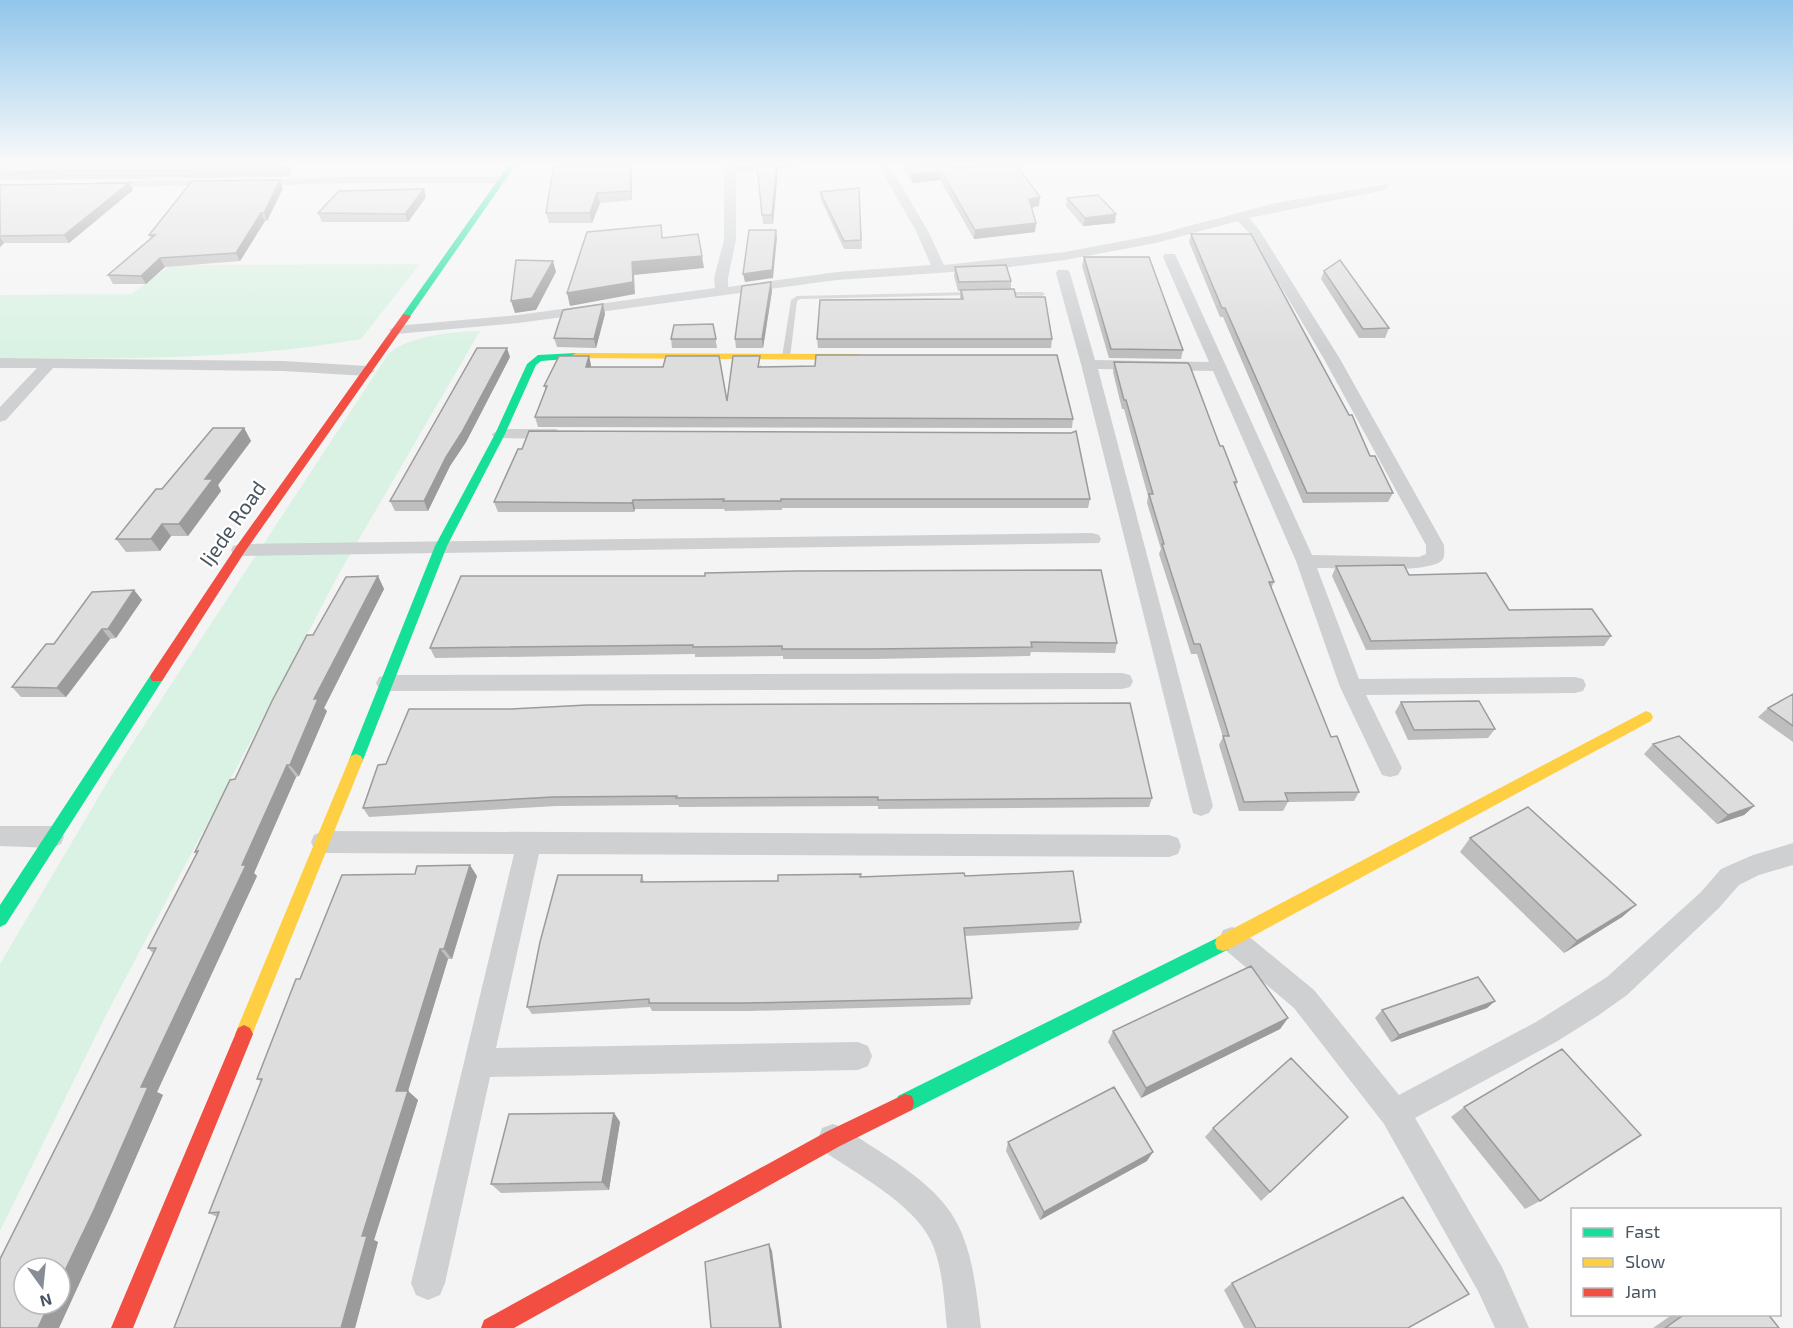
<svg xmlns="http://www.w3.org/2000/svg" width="1793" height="1328" viewBox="0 0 1793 1328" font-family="'Exo 2',sans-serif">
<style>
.green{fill:#d9f2e3}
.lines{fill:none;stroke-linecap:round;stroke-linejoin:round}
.lane{fill:#ced0d2;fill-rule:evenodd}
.street{fill:#ced0d2;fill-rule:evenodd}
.fast{fill:#16e098;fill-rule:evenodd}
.slow{fill:#ffcf43;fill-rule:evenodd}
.jam{fill:#f24e42;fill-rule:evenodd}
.wall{fill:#bebebf}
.shaded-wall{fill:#9b9b9b}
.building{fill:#ddddde;stroke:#9b9b9b;stroke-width:1.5}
.labels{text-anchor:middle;stroke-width:4.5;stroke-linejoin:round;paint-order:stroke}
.street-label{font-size:21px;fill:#4a5661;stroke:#fff}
</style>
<rect width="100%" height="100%" fill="#f4f4f4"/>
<path class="green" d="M420,264L361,339C243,360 120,359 0,358V295L131,294L171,265Z
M480,331L341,570L106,1015L0,1231V964L111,776L389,353C413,335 450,332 480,331Z"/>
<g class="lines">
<path class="lane" d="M972,292L974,293V295L800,299L797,301L790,357L786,359L782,357L791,300L797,296Z
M1003,292H1042L1045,294L1042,296L1001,295V293Z"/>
<path class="street" d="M724,163H736V166L811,163L806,166L736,173V240L728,278V287L837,272L931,265L916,231L877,163H888L928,231L944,265L1065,252L1155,235L1276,203L1388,184L1390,186L1384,190L1249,218L1260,231L1340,359L1444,545C1444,549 1445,555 1443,559C1434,575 1338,568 1317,568L1359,679L1575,677L1583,679L1586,685L1583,691L1575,693L1366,695L1402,768L1398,775L1390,777L1382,775L1340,687L1296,561L1213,371L1098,369L1213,806L1209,813L1201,816L1193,813L1081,364L1056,273L1058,270H1068L1070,273L1095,360L1209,362L1163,257L1165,254H1175L1312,555L1419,557L1426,554V545L1324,359L1249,233L1238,221L1156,243L1065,260L995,269L837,280L518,323L396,334L389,330L396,326L518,315L715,288L714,278L724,240Z
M345,177H502L508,180L502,183H345L253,186L247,183L253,180Z
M218,180L224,183L222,185L103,187L97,184L103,181Z
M0,358L283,361L367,366L375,371L367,376L283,371L53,368L6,420L0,422V407L37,368H0Z
M500,429H556L564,434L556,439L494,438L492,434Z
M1092,533L1099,535L1101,539L1099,543L240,556L233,554L231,550L233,546L240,544Z
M1122,673L1130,675L1133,681L1130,687L1122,689L387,691L379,689L376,683L379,677L387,675Z
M0,826H52L61,830L64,837L61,844L52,848L0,846Z
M323,831L1169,835L1178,838L1181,846L1178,854L1169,857L539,854L496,1048L858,1042L868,1046L872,1056L868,1066L858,1070L490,1077L445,1283L440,1295L428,1300L416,1295L411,1283L514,854L323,853L314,849L311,842L314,835Z
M1793,843V865L1759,875L1739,885L1719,908L1627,995L1599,1015L1556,1042L1415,1118L1502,1267L1529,1328H1495L1478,1291L1384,1124L1294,1008L1223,948L1219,939L1223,930L1232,927L1241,930L1314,990L1399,1095L1536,1022L1607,977L1701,892L1721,869L1753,855Z
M833,1124L844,1128C880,1153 926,1176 951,1213C973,1246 976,1290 981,1328H947C944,1300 943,1267 931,1241C914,1204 855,1173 822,1150L818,1139L822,1128Z"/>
<path class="fast" d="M510,163H517L409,318H403V314Z
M576,353L581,356L579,358L541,361L536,365L505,434L447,546L363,760L361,764L356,766L351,764L349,760L435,546L495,434L527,364L538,355Z
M157,672L162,673L164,677L162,681L6,924L0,927V905L152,673Z
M1223,935L1229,937L1231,943L1229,949L912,1110L905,1112L898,1110L896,1103L898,1096Z"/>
<path class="slow" d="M576,353L857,354L862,357L857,360L573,358L571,356Z
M1646,711L1651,713L1653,717L1651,721L1229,949L1223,951L1217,949L1215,943L1217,937Z
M356,754L361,756L363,760L250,1040L244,1043L238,1040L235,1034L349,760L351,756Z"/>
<path class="jam" d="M403,314L411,316L244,553L162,681H152L150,677L152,673L236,547Z
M244,1025L250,1028L253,1034L133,1328H111L238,1028Z
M905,1094L912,1096L914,1103L912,1110L840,1146L514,1328H481L484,1320L826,1132Z"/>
</g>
<path class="wall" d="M265,163L291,171L289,177L1,180L0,178V170Z
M632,163V200L600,203L592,223H549L546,213Z
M901,163H954L957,168L1039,206L1032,208L1036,223L1035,232L974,239L940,180L912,183Z
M757,165L778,171L773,224H763Z
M129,183L133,190L69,243H4L0,247V185Z
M283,188L267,221H265L240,261L165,267L146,284H113L108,275L151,239L149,235Z
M859,188L862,249H844L821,200L820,192Z
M426,197L408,222H322L318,213Z
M1067,198L1115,223L1083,226L1066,206Z
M1191,234L1370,456L1393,493L1388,502L1303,503L1223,317H1220L1189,242Z
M1084,257L1183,350L1181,359L1109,358L1082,266Z
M955,267L1011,281V289L1016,297L1052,339L1051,348H818L817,339L960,299V291H958L954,276Z
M1324,271L1389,328L1385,338H1359L1321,279Z
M772,291L763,348H736L735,339Z
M603,304L605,314L596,348L557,347L554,338Z
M713,324L717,348H672L671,339Z
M589,356L591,367L727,401L761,365V367L1073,419L1072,428L538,427L535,417L546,390L544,386Z
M510,357L466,442L450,466L428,511H395L390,501Z
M1114,362L1220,446L1237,482L1236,487L1274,582L1271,588L1331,737L1359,792L1354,801L1288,802L1283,811H1239L1219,745L1223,737L1197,654H1191L1159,554L1161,549L1147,503L1148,496L1124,409H1122L1113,372Z
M244,428L251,441L218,485L221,491L188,536H171L160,551L126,552L116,539L162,489Z
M518,449L1090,499L1088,508H782V510L725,511L724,509H635L634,512H498L494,502Z
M1336,566L1409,575L1509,610L1611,636L1604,646L1366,650L1332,576Z
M378,576L384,589L324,708L327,711L299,776L296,777L254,873L257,876L157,1092L163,1095L110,1217L153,953L148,948L197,853L195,852L235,779Z
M461,576L1117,643L1115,653L1031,652L1030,656L872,659H783V656L695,657V654L435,658L430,648Z
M134,590L142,600L116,638L110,639L66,697H21L12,687L54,644Z
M1793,694V742L1758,717L1768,708Z
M1401,702L1495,729L1488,738L1408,740L1395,712Z
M1653,744L1754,806L1744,815L1717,824L1644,754Z
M378,765L1152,798L1149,807L878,809V806L679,807L678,805L557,806L369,817L363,808Z
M1470,838L1636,905L1622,917L1564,953L1460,852Z
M642,875L644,882L778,881L860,877L965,876L1081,922L1078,930L965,936L972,998L970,1005L749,1011H652L650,1007L532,1014L527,1007Z
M477,876L452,959H448L408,1091L418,1100L374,1240L378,1242L355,1328H174L217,1217L209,1213L261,1081L257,1079L300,979Z
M1495,1001L1487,1008L1391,1042L1375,1018L1382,1010Z
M1288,1018L1280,1029L1141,1098L1108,1042L1113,1031Z
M1464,1107L1540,1201L1525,1209L1451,1117Z
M614,1113L620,1122L609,1190L501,1193L491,1184Z
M1348,1117L1261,1201L1205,1137L1213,1128Z
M1008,1142L1147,1161L1040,1220L1006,1151Z
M1232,1283L1408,1328H1244L1224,1290Z
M1673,1314H1768L1779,1328H1653Z"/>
<path class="shaded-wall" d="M630,163H632V200L631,191Z
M777,163L778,171L773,224L772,215Z
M288,164L291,171L289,177L285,169Z
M941,171L940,180L912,183V174Z
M280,180L283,188L267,221L264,213Z
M129,183L133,190L69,243L64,235Z
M424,189L426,197L408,222L405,214Z
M597,193L600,203L592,223L590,213Z
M1040,197L1039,206L1028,208L1029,199Z
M261,213L265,221L240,261L236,253Z
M1116,214L1115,223L1083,226L1085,218Z
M1036,223L1035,232L974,239L975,230Z
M776,230L777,238L773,278L745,282L743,274Z
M0,237L4,243L0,247Z
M702,256L704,268L634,275L635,294L570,306L567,293L632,262Z
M160,258L165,267L146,284L141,276Z
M553,261L556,272L536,310L515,313L511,301Z
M771,282L772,291L763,348L762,339Z
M603,304L605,314L596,348L594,339Z
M507,348L510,357L466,442L450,466L428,511L424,501L446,457Z
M589,356L591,365L588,376L586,367Z
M244,428L251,441L218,485L221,491L188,536L179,524L205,479Z
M633,500L635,509L634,512L632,503Z
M162,524L171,536L160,551L151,539Z
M378,576L384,589L324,708L327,711L299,776L290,765L314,699Z
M134,590L142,600L116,638L108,629Z
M102,629L110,639L66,697L57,688Z
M287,765L296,777L254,873L257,876L157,1092L163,1095L110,1217L59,1328H38L49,1304H60V1281L141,1087L242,865Z
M1754,806L1744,815L1717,824L1728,815Z
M470,865L477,876L452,959L444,949Z
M1636,905L1622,917L1564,953L1577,941Z
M440,949L448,959L408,1091L418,1100L374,1240L378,1242L355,1328H341L362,1236L396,1091Z
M1495,1001L1487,1008L1391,1042L1399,1035Z
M1288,1018L1280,1029L1141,1098L1146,1088Z
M614,1113L620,1122L609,1190L602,1182Z
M1153,1152L1147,1161L1040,1220L1044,1212Z
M769,1244L772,1251L782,1328H780Z"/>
<path class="building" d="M9,163H262L288,164L285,169L0,172V170Z
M554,163H630L631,191L597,193L590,213H546Z
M777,163L772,215H762L757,165Z
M906,163H954L957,168L1015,163L1040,197L1029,199L1036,223L975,230L941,171L912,174Z
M280,180L264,213H261L236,253L160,258L141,276L108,275L155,235H149L192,181Z
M129,183L64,235L0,236V185Z
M859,188L861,240L844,241L820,192Z
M424,189L405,214L318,213L339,191Z
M1098,195L1116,214L1085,218L1067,198Z
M661,225L662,238L698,234L702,256L632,262L633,282L567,293L587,232Z
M749,230H776L772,270L743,274Z
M1191,234H1251L1349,415H1352L1370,456H1375L1393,493H1307L1225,308H1222Z
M1084,257H1149L1183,350L1111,349Z
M516,260L553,261L532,298L511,301Z
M1340,260L1389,328L1363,329L1324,271Z
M1006,265L1011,281L959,282L955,267Z
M771,282L762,339H735L742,286Z
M1014,289L1016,297H1045L1052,339H817L820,300L963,299L961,290Z
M603,304L594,339L554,338L563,310Z
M713,324L716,339H671L674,325Z
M477,348H507L462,432L446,457L424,501H390Z
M816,355H1057L1073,419L535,417L547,386H544L559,356H589L586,367H663L666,356H719L727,401L733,356H760L758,367L815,366Z
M1114,362L1188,363L1190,366L1220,446H1223L1237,482H1234L1274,582H1269L1331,737L1337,736L1359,792L1285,793L1288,801L1244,802L1223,736H1229L1200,644H1194L1162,544H1164L1149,494H1153L1126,400H1124Z
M213,428H244L205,479H213L179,524H162L151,539H116L156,489H162Z
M529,431L1071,433L1076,431L1090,499H781V501H723L724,499L633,500L632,503L494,502L518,449H522Z
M1404,565L1409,575L1486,573L1509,610L1592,609L1611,636L1371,641L1336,566Z
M1101,570L1117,643L1031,642L1032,647L872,649H782V646L693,647V645L430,648L461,576H705V573L798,571Z
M378,576L314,699H318L290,765H287L242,865H246L141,1087H148L94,1210L60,1281V1268H24V1304H49L38,1328H0V1259L156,948H148L198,851L195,852L230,780L235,779L272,701L307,635H313L346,577Z
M134,590L108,629H102L57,688L12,687L46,644H54L92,592Z
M1793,694V726L1768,708Z
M1479,701L1495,729L1414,730L1401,702Z
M1130,703L1152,798L878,800V797L676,798L677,796L553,797L363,808L378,765L386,764L409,709H511L587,705Z
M1679,736L1754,806L1728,815L1653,744Z
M1528,807L1636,905L1577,941L1470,838Z
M470,865L444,949H440L396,1091H408L362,1236H367L341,1328H174L219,1212L209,1213L262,1079H257L296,979H300L342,875L415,874L417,866Z
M1073,871L1081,922L964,928L972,998L747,1003H649V999L527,1007L540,942L558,875H642L641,882L778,881V875L861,874L860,877L964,873L965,876Z
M1251,966L1288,1018L1146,1088L1113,1031Z
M1478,977L1495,1001L1399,1035L1382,1010Z
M1562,1049L1641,1135L1540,1201L1464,1107Z
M1291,1058L1348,1117L1270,1192L1213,1128Z
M1114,1087L1153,1152L1044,1212L1008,1142Z
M614,1113L602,1182L491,1184L509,1114Z
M1403,1197L1469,1294L1408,1328H1256L1232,1283Z
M769,1244L780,1328H711L705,1262Z
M1685,1314H1768L1779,1328H1665Z"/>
<linearGradient id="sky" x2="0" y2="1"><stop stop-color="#91c6eb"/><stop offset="0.47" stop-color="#fafafa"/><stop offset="1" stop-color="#fafafa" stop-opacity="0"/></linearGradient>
<rect width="1793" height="349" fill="url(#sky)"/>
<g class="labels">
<g class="street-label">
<text transform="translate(233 524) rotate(-55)" y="7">Ijede Road</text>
</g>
</g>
<rect x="1571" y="1208" width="210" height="108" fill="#ffffff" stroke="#b7bbc0" stroke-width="1.5"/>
<rect x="1583" y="1228" width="30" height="9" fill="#16e098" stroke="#b7bbc0" stroke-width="1.5"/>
<text x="1625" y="1238" font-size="18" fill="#4a5661">Fast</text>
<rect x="1583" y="1258" width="30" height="9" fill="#ffcf43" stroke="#b7bbc0" stroke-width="1.5"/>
<text x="1625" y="1268" font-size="18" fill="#4a5661">Slow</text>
<rect x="1583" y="1288" width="30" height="9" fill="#f24e42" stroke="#b7bbc0" stroke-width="1.5"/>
<text x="1625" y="1298" font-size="18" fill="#4a5661">Jam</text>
<g transform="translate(42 1286) rotate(165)"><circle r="28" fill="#ffffff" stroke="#b7bbc0" stroke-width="1.5"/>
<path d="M0-4.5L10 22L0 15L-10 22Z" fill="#868d94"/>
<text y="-9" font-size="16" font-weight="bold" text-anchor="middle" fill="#4a5661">N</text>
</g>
</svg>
